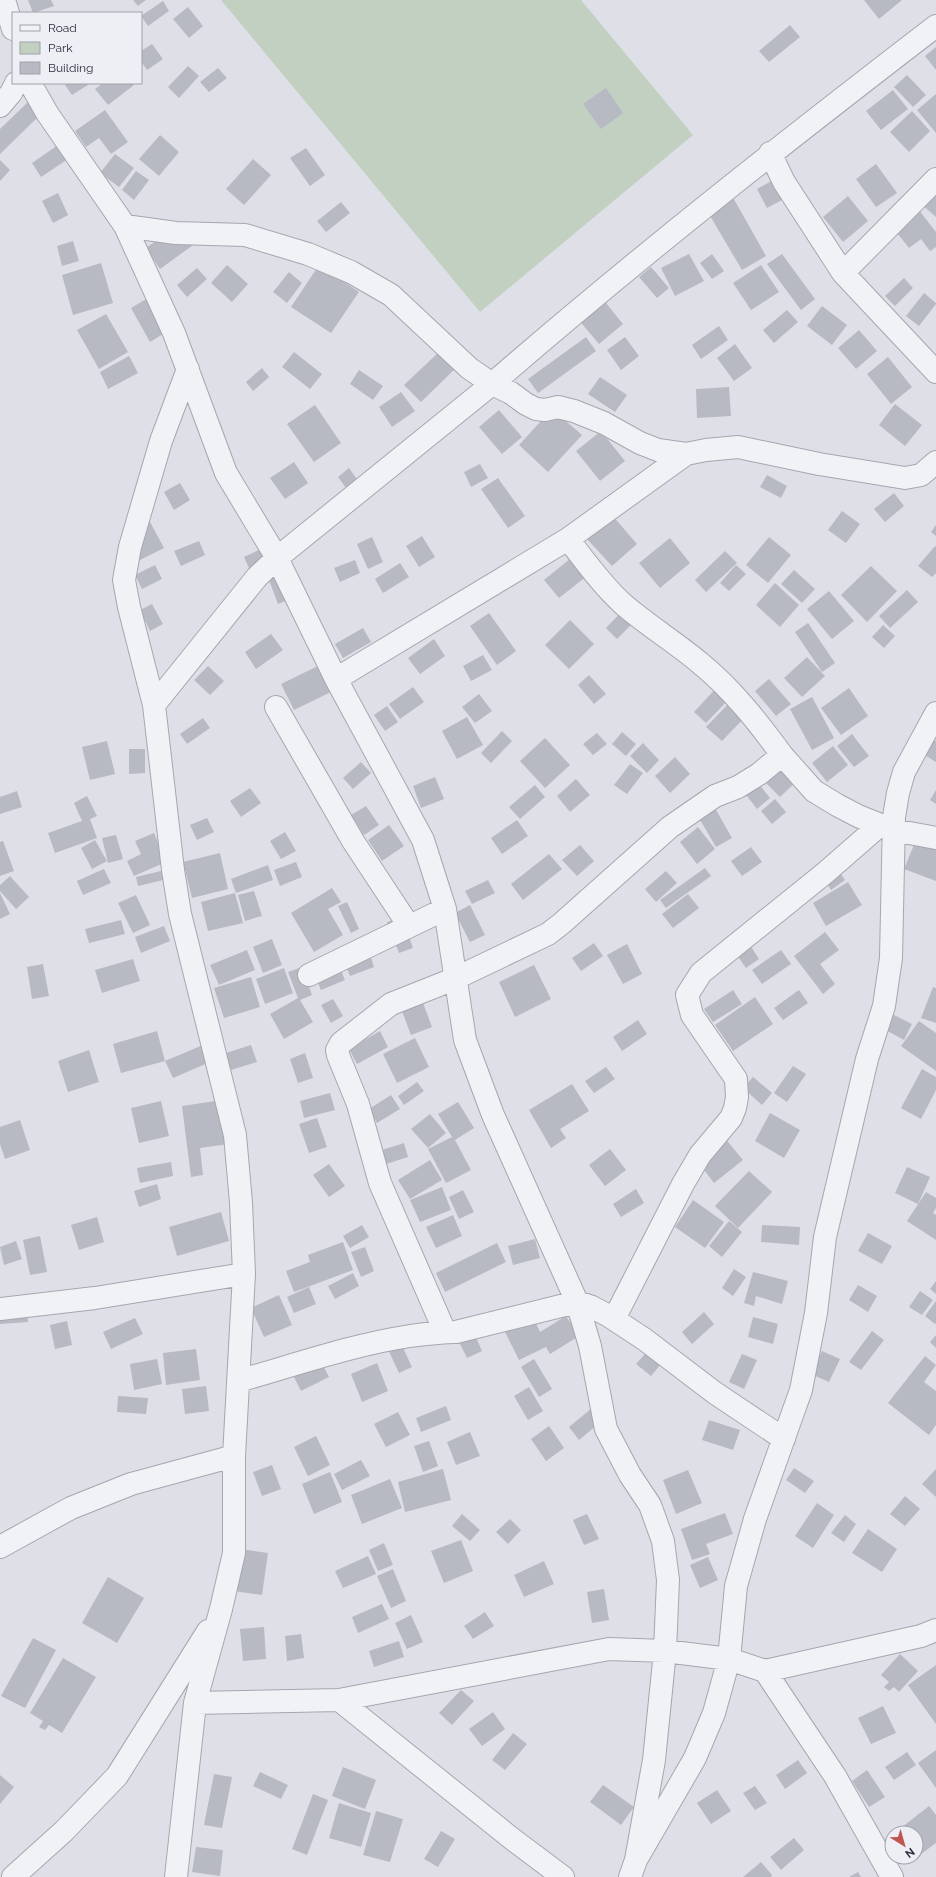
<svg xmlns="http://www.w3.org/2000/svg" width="936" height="1877" viewBox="0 0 936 1877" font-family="Raleway,sans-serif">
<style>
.green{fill:#c1d0c1}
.building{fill:#b7b9c3}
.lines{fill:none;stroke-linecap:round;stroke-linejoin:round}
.minor-casing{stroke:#a5a6b0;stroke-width:24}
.minor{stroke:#f1f2f5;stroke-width:22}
</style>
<rect width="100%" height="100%" fill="#dfe0e7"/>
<path class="green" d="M221,0H581L693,135L480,312Z"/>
<path class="building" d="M28,0H51L54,6L33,13Z
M133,0H146L138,6Z
M864,0H902L879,19Z
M163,1L169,11L148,26L141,16Z
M188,7L203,26L189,38L173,19Z
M790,25L800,37L769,62L759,51Z
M152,44L163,59L147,70L141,61V51Z
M936,47V70L925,56Z
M188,66L199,76L179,98L168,87Z
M218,68L227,78L209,92L200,82Z
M907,75L926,95L913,107L894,87Z
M69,83H91L72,95L65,85Z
M103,83H132L134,85L108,105L95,89Z
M606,88L623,113L601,129L583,104Z
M893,90L908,109L881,130L866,111Z
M936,94V133L917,110Z
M28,102L40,115L0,154V129Z
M105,110L128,142L111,154L99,138L86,147L75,131Z
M912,111L930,131L909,152L890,132Z
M160,135L179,152L159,176L139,159Z
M58,145L68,159L41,177L32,163Z
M306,148L325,175L310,186L290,158Z
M115,154L134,168L119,187L100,173Z
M253,159L271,175L244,205L226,189Z
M0,160L10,170L0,181Z
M876,164L897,193L876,207L856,179Z
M136,171L149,180L134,200L122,190Z
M773,180L784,199L767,208L757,189Z
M936,188V217L921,204Z
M58,193L68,215L53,223L42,201Z
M731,194L766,256L742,270L706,209Z
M848,196L868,221L843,242L823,217Z
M341,202L350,213L326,232L317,221Z
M915,205L936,232V247L930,251L921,239L909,248L890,224Z
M181,223L196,243L160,269L146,248Z
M73,241L79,261L62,266L57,246Z
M689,254L704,281L675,296L661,268Z
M712,254L724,271L712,279L700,263Z
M782,254L815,299L801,310L767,264Z
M101,263L113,303L73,315L62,275Z
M227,265L248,284L232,302L211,283Z
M319,265L359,292L331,333L291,307Z
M761,265L779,292L751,310L733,283Z
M651,267L669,288L657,298L639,277Z
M197,268L207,279L187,297L177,285Z
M289,272L302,283L287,303L273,292Z
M904,278L913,288L895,306L885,296Z
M924,293L936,303V304L919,326L906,316Z
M148,298L168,331L150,342L131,308Z
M602,298L623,324L599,344L577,318Z
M822,306L847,325L832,345L807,326Z
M787,310L798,322L774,343L763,330Z
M106,314L128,352L99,369L77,330Z
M719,326L728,340L701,359L692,345Z
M859,330L877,351L856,369L838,348Z
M586,337L596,351L538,393L528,379Z
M625,337L639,356L621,370L607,350Z
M735,344L752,368L734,381L717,358Z
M440,351L456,368L421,402L404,385Z
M294,352L322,374L310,389L282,367Z
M129,356L138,373L108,389L100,372Z
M888,357L912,387L891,404L867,374Z
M262,368L269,377L253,391L246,382Z
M359,370L383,386L373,400L350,384Z
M600,377L627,395L615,412L588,394Z
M729,387L731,416L697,418L696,389Z
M401,392L415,411L392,427L379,407Z
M563,397L570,403L559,415L582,435L548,472L519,445Z
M895,404L922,425L905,446L879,425Z
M315,405L341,443L314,462L287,424Z
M499,410L522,437L502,454L479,427Z
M601,431L625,461L600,481L576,451Z
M294,462L308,483L285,499L270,478Z
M480,464L488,478L471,487L464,472Z
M349,468L366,492L355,500L338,477Z
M767,475L787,486L781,498L760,487Z
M498,478L525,516L508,528L481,489Z
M180,483L190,500L174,510L164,492Z
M894,493L904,506L885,522L874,509Z
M842,511L860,524L846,543L828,530Z
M612,515L637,544L612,566L586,538Z
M150,522L164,548L134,563L121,538Z
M936,525V536L931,532Z
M422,536L435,557L419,567L406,546Z
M372,537L383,562L368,569L357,544Z
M769,537L791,555L768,583L746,565Z
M670,538L690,563L660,588L639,563Z
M199,541L205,555L181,566L174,551Z
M274,543L255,581L244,557Z
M935,546L936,547V573L932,577L918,566Z
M725,551L737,563L706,592L695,580Z
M571,558L587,576L559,598L544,580Z
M355,560L360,573L340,582L334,568Z
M400,563L409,577L383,593L375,579Z
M155,565L162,579L142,589L135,575Z
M736,565L746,574L729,591L720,583Z
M871,566L897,591L867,622L841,595Z
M794,570L815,589L802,603L781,584Z
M286,574L295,597L278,604L269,580Z
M775,583L799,605L780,627L756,605Z
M907,590L918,602L890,628L879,616Z
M829,591L854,621L832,639L807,609Z
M152,604L163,624L150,631L140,610Z
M627,606L639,617L617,639L606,628Z
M489,613L516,651L497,665L470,626Z
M570,620L594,644L569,669L545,645Z
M808,623L835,663L822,672L795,632Z
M883,625L895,636L884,648L872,637Z
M363,628L371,642L343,658L335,644Z
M271,634L283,650L256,669L245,652Z
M434,639L445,656L420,674L408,658Z
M483,655L492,670L471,681L463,666Z
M807,657L825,676L802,697L784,678Z
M322,664L335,690L294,710L281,684Z
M208,666L224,681L210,695L194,680Z
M589,675L606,694L594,704L578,685Z
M769,679L791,704L776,716L755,691Z
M719,685L731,697L706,723L694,712Z
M413,687L424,702L400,719L389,704Z
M849,688L868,716L841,735L821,708Z
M479,694L492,711L475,723L462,707Z
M735,697L750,712L722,741L706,727Z
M812,697L834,738L812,750L790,709Z
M387,706L398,722L385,731L374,715Z
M467,717L483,745L457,759L442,731Z
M203,718L210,728L187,744L180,734Z
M502,731L512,741L491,763L481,753Z
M622,732L636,744L626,756L612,744Z
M597,733L607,744L593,755L583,744Z
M852,734L869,756L854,767L837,746Z
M545,738L570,765L545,788L520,761Z
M932,739L936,741V762L923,754Z
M107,741L115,774L90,780L82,747Z
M643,743L659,760L647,773L630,756Z
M833,746L848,765L827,782L812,763Z
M129,749H145V773L129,774Z
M675,757L690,774L670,793L655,776Z
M783,761L800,778L780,797L763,780Z
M361,762L371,773L353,789L343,778Z
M630,764L643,773L627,794L614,785Z
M749,772L770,798L757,809L736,782Z
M435,777L444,799L421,808L413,786Z
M576,779L590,795L570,812L557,796Z
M535,785L545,797L520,819L509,807Z
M250,788L261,803L241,817L230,801Z
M936,790V804L930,800Z
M17,791L22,807L0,814V797Z
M87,796L97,816L90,819L97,838L55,853L48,833L82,821L74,803Z
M775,799L786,812L772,824L761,811Z
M366,806L379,825L364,835L351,815Z
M715,808L732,838L716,847L699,818Z
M207,818L214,832L197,840L190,825Z
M517,820L528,836L502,854L491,838Z
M389,825L404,846L382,861L368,840Z
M698,827L715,849L697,864L680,842Z
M921,828L936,834V881L904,869Z
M285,832L296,851L281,859L270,841Z
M154,833L166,862L134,876L127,861L141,854L135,841Z
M116,835L123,859L108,863L102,838Z
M95,840L107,861L92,869L81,848Z
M3,841L14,871L0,876V842Z
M580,845L594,861L577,876L562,860Z
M751,847L762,862L742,876L731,861Z
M220,853L228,889L192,898L183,862Z
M549,854L562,869L523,900L511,884Z
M832,861L845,880L831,890L818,870Z
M296,862L302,877L280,886L274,870Z
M268,865L273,880L236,893L231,879Z
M705,868L711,876L666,908L660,900Z
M104,869L111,883L83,895L77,881Z
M161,871L163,880L138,886L136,877Z
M666,871L677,883L656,902L645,889Z
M10,876L29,897L16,909L0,891V885Z
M488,880L495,893L472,904L465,891Z
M848,882L862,905L826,926L813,903Z
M332,888L341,902L328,909L343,935L314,952L291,913Z
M254,891L262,916L245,921L238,895Z
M0,893L10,914L0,919Z
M235,893L243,923L208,931L201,902Z
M688,894L699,908L673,928L662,914Z
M136,895L150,925L133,933L118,903Z
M347,902L359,929L351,933L338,906Z
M470,905L485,935L470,942L455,913Z
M402,917L413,948L399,953L387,922Z
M121,920L125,934L89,943L85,929Z
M164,926L170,941L141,953L135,937Z
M741,931L759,959L746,968L727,941Z
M825,932L839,950L820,964L835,984L823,994L794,956Z
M272,939L282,965L263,973L253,947Z
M594,943L603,956L581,971L572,958Z
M627,944L642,974L623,984L607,955Z
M367,945L374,967L350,976L342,955Z
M247,950L255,970L219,985L210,965Z
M781,950L791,964L762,984L752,970Z
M334,954L345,980L321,990L310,964Z
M133,959L140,981L102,993L95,970Z
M43,964L49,996L32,999L27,967Z
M534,965L551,999L515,1017L499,982Z
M302,967L312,995L300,1000L313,1022L284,1039L270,1014L298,998L288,972Z
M284,968L293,993L265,1004L256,979Z
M251,977L260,1007L224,1018L214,988Z
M417,987L432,1027L411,1035L396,995Z
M933,987L936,988V1023L921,1018Z
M733,990L742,1004L713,1022L704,1009Z
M799,990L808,1003L783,1020L774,1008Z
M755,997L773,1024L733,1051L715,1025Z
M333,999L343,1016L331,1023L321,1005Z
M890,1013L912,1024L904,1040L882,1028Z
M638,1020L647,1034L622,1051L613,1037Z
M919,1021L936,1033V1071L901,1046Z
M157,1031L165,1061L203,1045L210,1062L173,1078L165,1061L121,1073L113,1044Z
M380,1031L388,1047L357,1064L349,1049Z
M415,1038L429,1067L397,1083L383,1054Z
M251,1045L257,1062L231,1070L226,1053Z
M89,1050L99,1082L68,1092L58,1061Z
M305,1053L313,1078L298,1083L290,1059Z
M793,1066L806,1074L787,1102L774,1093Z
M606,1067L615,1079L594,1093L585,1081Z
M922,1069L936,1077V1090L921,1119L901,1108Z
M753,1077L772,1093L762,1105L743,1088Z
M417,1082L424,1091L404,1105L398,1096Z
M572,1084L589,1111L560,1129L566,1138L551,1148L529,1110Z
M330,1093L335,1110L304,1118L300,1101Z
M391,1095L400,1109L377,1123L369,1109Z
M222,1100L228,1144L200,1148L203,1175L191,1177L182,1106Z
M161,1101L169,1136L139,1143L131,1108Z
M458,1102L474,1128L455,1140L471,1170L446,1183L428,1149L452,1137L438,1114Z
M770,1113L800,1130L784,1158L755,1141Z
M430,1114L446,1133L428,1148L411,1129Z
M317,1118L327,1147L309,1153L299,1124Z
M20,1120L30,1150L5,1159L0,1144V1127Z
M723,1136L743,1160L714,1183L695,1158Z
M404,1143L408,1157L386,1164L382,1150Z
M610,1149L626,1170L605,1186L589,1165Z
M430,1160L442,1180L410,1199L398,1180Z
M171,1162L173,1176L140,1183L137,1168Z
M329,1164L345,1186L329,1197L313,1175Z
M907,1167L930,1177L918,1204L895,1193Z
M749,1171L772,1192L738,1228L715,1206Z
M157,1184L161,1199L139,1207L134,1191Z
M442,1187L451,1210L420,1222L410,1200Z
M636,1189L644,1203L621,1217L613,1204Z
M463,1190L474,1212L459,1219L449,1197Z
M926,1192L936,1198V1208L933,1213L936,1215V1240L907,1221Z
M693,1200L724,1222L705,1248L675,1227Z
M221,1212L229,1241L177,1256L169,1227Z
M453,1215L462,1236L436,1248L426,1227Z
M97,1217L104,1242L79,1250L71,1225Z
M729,1221L742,1232L722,1257L709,1246Z
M362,1225L369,1237L350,1248L343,1236Z
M762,1225L800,1227L799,1245L761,1242Z
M868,1233L892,1246L882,1264L858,1251Z
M40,1236L47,1272L30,1275L23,1240Z
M535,1239L540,1258L513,1265L508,1246Z
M16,1241L22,1259L4,1265L0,1247Z
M343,1242L353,1270L294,1292L286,1271L310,1262L308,1255Z
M497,1243L506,1262L445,1292L436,1273Z
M365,1247L374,1271L361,1277L351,1252Z
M734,1269L746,1277L733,1296L722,1288Z
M753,1272L788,1281L782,1304L756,1296L754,1306L744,1303Z
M353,1273L359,1286L335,1299L328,1286Z
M936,1281V1294L930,1289Z
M858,1285L877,1296L868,1312L849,1300Z
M309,1287L316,1304L294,1313L287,1297Z
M920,1291L933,1300L922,1315L909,1307Z
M279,1295L292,1325L264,1337L251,1308Z
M936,1301V1323L935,1324L925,1316Z
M27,1304L28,1322L0,1324V1305Z
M531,1312L540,1332L566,1316L579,1336L550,1354L546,1347L519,1360L502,1326Z
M704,1312L714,1324L692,1344L682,1332Z
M753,1317L778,1324L773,1344L748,1337Z
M135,1318L143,1334L111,1349L103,1332Z
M67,1321L72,1345L55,1349L50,1325Z
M872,1331L884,1340L861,1370L849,1362Z
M475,1335L482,1351L467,1358L459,1342Z
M936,1335V1348L930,1342Z
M398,1337L412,1367L399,1373L385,1343Z
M653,1345L667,1357L651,1376L636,1364Z
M196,1349L200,1380L166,1385L163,1353Z
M822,1351L840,1359L829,1382L811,1374Z
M742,1354L757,1360L744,1389L729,1382Z
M925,1356L936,1365L924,1382L936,1391V1425L929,1435L888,1403Z
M157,1359L162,1384L134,1390L130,1364Z
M534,1359L552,1389L539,1397L521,1367Z
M322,1363L329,1377L301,1391L294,1377Z
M377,1363L388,1391L362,1402L351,1374Z
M206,1386L209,1411L185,1414L182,1389Z
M529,1387L543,1411L528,1420L514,1396Z
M118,1396L148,1398L146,1414L117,1412Z
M446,1406L451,1420L421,1432L416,1418Z
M592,1408L602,1421L579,1440L569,1427Z
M398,1412L410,1435L386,1447L374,1424Z
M709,1420L740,1430L733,1450L702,1440Z
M549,1426L564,1448L546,1461L531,1439Z
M470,1432L480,1456L456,1465L447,1442Z
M316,1436L330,1465L308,1476L294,1447Z
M429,1441L438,1466L423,1472L414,1446Z
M361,1460L370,1476L342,1490L334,1474Z
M272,1465L281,1489L262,1496L253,1472Z
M794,1468L814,1481L805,1493L786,1480Z
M443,1469L451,1500L405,1512L398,1482Z
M936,1469V1497L922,1484Z
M688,1470L702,1503L676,1514L663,1480Z
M330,1472L342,1502L314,1514L302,1484Z
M390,1479L402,1508L362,1524L351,1495Z
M905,1496L920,1509L905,1526L890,1514Z
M817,1503L834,1515L813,1548L795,1536Z
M725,1513L733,1534L706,1544L710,1554L692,1560L681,1529Z
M462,1514L480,1530L470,1541L452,1526Z
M587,1514L599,1539L584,1545L573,1520Z
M845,1515L856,1524L844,1542L831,1533Z
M510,1519L521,1530L508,1544L496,1532Z
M868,1529L897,1549L882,1572L852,1553Z
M461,1540L473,1571L444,1583L431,1551Z
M384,1543L393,1565L378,1571L369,1550Z
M240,1549L268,1553L262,1595L234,1591Z
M368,1556L376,1574L343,1588L335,1571Z
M708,1557L718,1580L700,1588L690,1565Z
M544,1561L554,1584L524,1597L514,1575Z
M393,1569L406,1601L391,1608L377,1576Z
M108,1577L144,1598L117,1643L82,1623Z
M604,1589L609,1620L592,1623L587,1592Z
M382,1604L389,1619L358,1633L352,1617Z
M485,1612L494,1626L473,1639L464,1626Z
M411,1615L423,1642L407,1649L395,1623Z
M264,1627L266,1659L243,1661L240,1629Z
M301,1634L304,1658L287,1661L285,1636Z
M33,1638L56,1650L25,1708L1,1696Z
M399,1641L404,1657L374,1667L369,1651Z
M900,1654L918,1671L899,1692L894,1687L889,1691L884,1687L889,1682L881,1675Z
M63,1658L96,1677L62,1733L49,1725L45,1730L39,1727L43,1721L30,1713Z
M936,1665V1724L908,1685Z
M461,1690L474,1701L452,1725L439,1713Z
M883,1706L896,1733L871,1744L858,1718Z
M493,1712L505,1729L482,1746L469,1729Z
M513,1733L527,1744L505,1770L492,1760Z
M936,1750V1788L918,1763Z
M907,1752L916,1765L894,1780L885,1767Z
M798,1760L807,1773L785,1789L776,1775Z
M343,1767L376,1780L365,1809L332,1796Z
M867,1770L885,1797L869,1807L852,1781Z
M260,1772L288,1785L281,1799L253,1786Z
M214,1774L232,1777L222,1828L204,1825Z
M0,1775L14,1787L0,1804Z
M603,1785L634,1807L621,1825L590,1802Z
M755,1786L767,1803L755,1810L743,1793Z
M717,1790L731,1811L711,1824L697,1803Z
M313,1794L328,1800L307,1855L292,1849Z
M339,1803L371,1813L361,1847L329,1838Z
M929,1806L936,1815V1843L917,1857L916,1833H899L897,1831Z
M376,1811L403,1819L390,1862L363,1855Z
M441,1831L455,1839L438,1867L424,1859Z
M794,1838L804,1850L781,1870L770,1857Z
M196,1847L223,1850L220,1876L192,1872Z
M761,1862L772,1875L771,1877H743Z
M858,1872L861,1877H849Z"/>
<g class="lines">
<defs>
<path id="minor" d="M4,0L13,29
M30,83L47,113L125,226L174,333L226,473L277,558L336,679L423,840L445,909L465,1040L493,1115L577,1302L590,1346L606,1429L630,1475L650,1505L663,1541L668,1580L665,1651L654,1760L636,1860
M0,106L11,93L16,83
M770,153L784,182L843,273L936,179
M125,226L176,233L245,235L308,254L351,272L391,295L469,368L492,384C636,259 785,142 936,26
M843,273L936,372
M568,539C585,561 602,585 623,604C647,625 675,642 700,663C732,689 758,722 782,755
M336,679L568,539L686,454
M154,705L257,577L277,558L492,384L511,393L526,404L536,409L545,410L558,407L574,411L604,423L640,443L658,450L686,454L706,450L738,447L819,464L905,478L921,475L936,462
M276,707L353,841L409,926
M309,975L445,909
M0,1309L95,1298L244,1274
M614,1319L683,1184L700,1155L731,1118L735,1108L737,1097L736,1079L692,1015L687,995L701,973L825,873L880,825
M445,1332L380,1183L358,1104L338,1055L337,1050L341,1043L391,1004L454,979L548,934L561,924L670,827L715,796L738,787L759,774L782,755L814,791L837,805L858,816L893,830L936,838
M238,1381C295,1365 351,1345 410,1336C426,1334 441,1332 456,1332L577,1302L592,1307L609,1316L644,1339L715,1393L784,1439
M0,1547L71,1508L131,1484L234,1456
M765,1671L921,1636L936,1630
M339,1700L511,1838L563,1877
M195,1703L339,1700L609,1649L665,1651L729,1659L765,1671L835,1776L892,1877
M13,1877L64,1831L117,1776L208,1631
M176,1877L195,1703L221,1609L234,1553V1456L244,1274L241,1203L235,1135L180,914L173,870L154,705L129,607L124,580L130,547L161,441L188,369
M630,1877L636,1860L695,1758L714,1713L729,1659L736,1586L755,1519L801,1390L816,1313L825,1237L867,1059L884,1006L891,958L894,817L898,793L904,772L936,713"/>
</defs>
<use href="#minor" class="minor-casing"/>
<use href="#minor" class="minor"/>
</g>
<rect x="12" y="12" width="130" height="72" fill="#eeeff5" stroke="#9fa1ab"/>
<rect x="20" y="25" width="20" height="6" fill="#f1f2f5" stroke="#9fa1ab"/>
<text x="48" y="32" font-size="12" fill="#292c3c">Road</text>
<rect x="20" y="42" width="20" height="12" fill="#c1d0c1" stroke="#9fa1ab"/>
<text x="48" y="52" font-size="12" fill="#292c3c">Park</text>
<rect x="20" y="62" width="20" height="12" fill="#b7b9c3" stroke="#9fa1ab"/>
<text x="48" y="72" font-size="12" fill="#292c3c">Building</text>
<g transform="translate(904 1845) rotate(143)"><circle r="19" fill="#eeeff5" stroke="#9fa1ab"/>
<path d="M0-3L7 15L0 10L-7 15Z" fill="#c1554f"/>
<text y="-6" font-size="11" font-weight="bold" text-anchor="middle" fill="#292c3c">N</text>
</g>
</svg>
